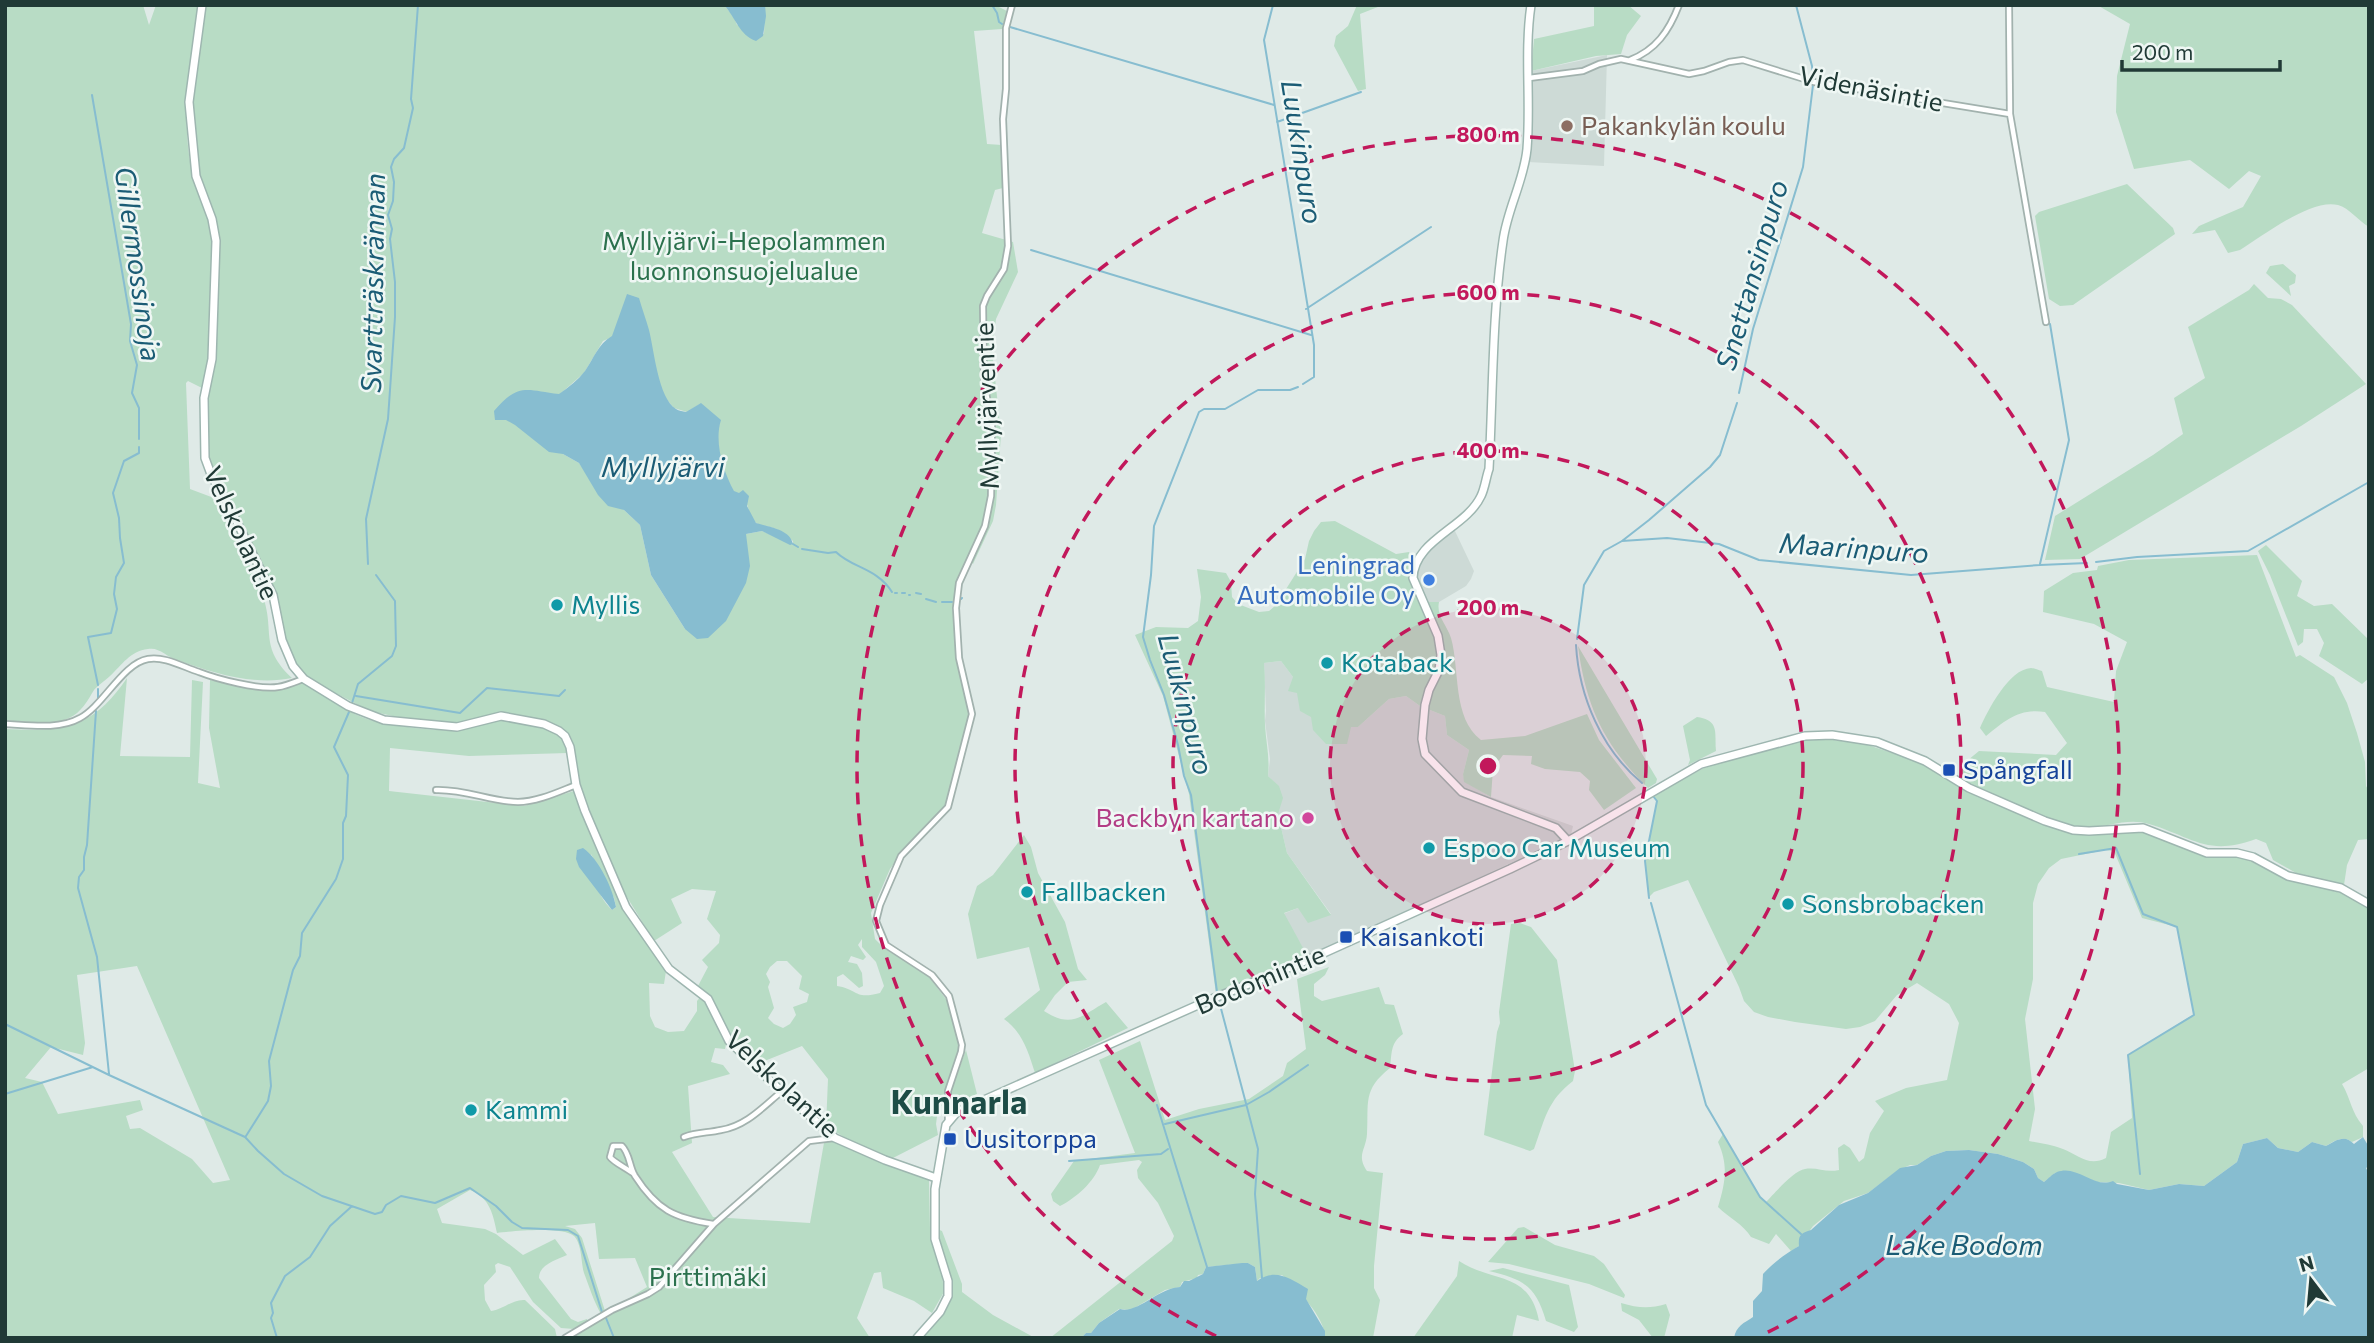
<svg xmlns="http://www.w3.org/2000/svg" width="2374" height="1343" viewBox="0 0 2374 1343" font-family="Commissioner,sans-serif">
<style>
.built{fill:#cddad6}
.green{fill:#b8dcc5;fill-rule:evenodd}
.water{fill:#87bdd0}
.lines{fill:none;stroke-linecap:round;stroke-linejoin:round}
.stream{stroke:#87bdd0;stroke-width:2}
.street-casing{stroke:#a2b2ae;stroke-width:8}
.secondary-casing{stroke:#9eb6b0;stroke-width:10}
.street{stroke:#fff;stroke-width:4.5}
.secondary{stroke:#fff;stroke-width:7}
.ring{fill:none;stroke:#c2185b;stroke-width:3.5;stroke-dasharray:12 9}
.education-dot{fill:#8d6e63;stroke:#eff7f4;stroke-width:2.5}
.shop-dot{fill:#3f7fe0;stroke:#eff7f4;stroke-width:2.5}
.culture-dot{fill:#0f9aa8;stroke:#eff7f4;stroke-width:2.5}
.transit-dot{fill:#1a4fb4;stroke:#eff7f4;stroke-width:2.5}
.hotel-dot{fill:#d1479c;stroke:#eff7f4;stroke-width:2.5}
.labels{text-anchor:middle;stroke-width:5;stroke-linejoin:round;paint-order:stroke}
.street-label{font-size:26px;fill:#203a36;stroke:#eff7f4}
.education-label{font-size:26px;fill:#785e54;stroke:#eff7f4;text-anchor:start}
.park-label{font-size:26px;fill:#2b714d;stroke:#eff7f4}
.shop-label{font-size:26px;fill:#366cbe;stroke:#eff7f4;text-anchor:end}
.culture-label{font-size:26px;fill:#0d838f;stroke:#eff7f4;text-anchor:start}
.transit-label{font-size:26px;fill:#164399;stroke:#eff7f4;text-anchor:start}
.hotel-label{font-size:26px;fill:#b23c85;stroke:#eff7f4;text-anchor:end}
.water-label{font-size:28px;font-style:italic;fill:#1b5c75;stroke:#eff7f4}
.district-label{font-size:33px;font-weight:bold;fill:#1d4c46;stroke:#eff7f4}
.centre{fill:#c2185b;stroke:#eff7f4;stroke-width:3.5}
.ring-label{font-size:21px;text-anchor:middle;font-weight:bold;fill:#c2185b;stroke:#eff7f4;stroke-width:5;stroke-linejoin:round;paint-order:stroke}
</style>
<rect width="100%" height="100%" fill="#dfeae7"/>
<path class="built" d="M1607,55L1604,166L1528,162L1531,71Z
M1454,529L1474,571L1471,579L1466,586L1439,602H1426L1415,574L1420,560Z
M1281,661L1293,677L1297,693L1351,727H1358L1389,699L1406,696L1420,706L1445,716L1447,735L1469,750L1463,774L1465,782L1491,797L1573,826L1571,835L1308,957L1283,914L1298,908L1331,914L1287,853L1278,814V786L1268,776L1270,759L1265,721L1266,711L1264,663Z"/>
<path class="green" d="M5,5H143L149,25L156,5H200C192,58 181,108 190,161C195,190 209,216 214,244L209,360L202,388L188,381L186,383L190,489L214,498C230,530 250,561 262,594C276,631 258,646 292,678C254,686 213,673 177,660C166,657 160,647 148,649C130,651 122,665 110,676C105,681 98,685 94,690C88,700 81,713 69,718C51,727 24,722 5,720Z
M205,5H724L734,17L737,25L764,34L765,5H995L1007,11L1002,29L974,31L987,144L1002,145L1003,188L995,190L982,233L1013,242L1018,272L996,319L992,350L1001,434L996,505L993,521L973,564L969,559L956,597L958,652L972,712L949,801L941,813L905,848L890,869L871,913L875,939L884,948L929,977L949,1003L959,1047L946,1089L944,1104L938,1109L936,1124L938,1135L891,1159L844,1137L826,1126L828,1079L802,1046L757,1064C748,1056 738,1048 731,1039C717,1021 719,999 698,986L708,967L702,960L719,943L720,935L707,919L716,891L692,889L671,899L682,923L654,941L622,889L595,831L579,784L573,744L561,728L549,722L501,713L457,724L411,720L370,711L324,687L304,674L296,664L285,639L276,594L261,561L214,475L208,457L206,409L219,241L214,218L199,175L191,102ZM612,337L674,408L687,412L700,404L724,474L734,492C750,495 746,512 754,521C757,525 765,526 770,527C779,529 785,535 793,541V544L762,531L746,534V539L685,629L651,575L640,525L590,478L579,463L563,454L560,394L584,373L603,341ZM862,939V947L876,962L884,986L880,993C854,1000 858,989 837,986V977L843,974L859,988L863,986L862,973L857,964L848,962L851,956L863,960L866,957L858,945ZM777,961H787L802,976L799,989L809,994L807,1002L793,1007L796,1015L790,1024L783,1028L774,1024L768,1018L774,1008L768,987L770,982L766,974L770,967Z
M1357,5H1383L1360,14L1366,89L1358,91L1334,46L1336,36L1348,26Z
M1594,5H1628L1641,16L1627,35L1621,54L1596,56L1531,71L1534,39L1594,26Z
M2097,5H2369V227C2359,221 2349,208 2338,205C2311,198 2263,236 2240,250L2228,253L2215,230L2192,234L2199,226L2243,207L2261,176L2249,171L2229,189L2190,160L2134,169L2116,112L2117,76L2130,24Z
M2127,184L2173,228L2175,234L2073,305L2060,306L2049,299L2035,216L2039,212Z
M2283,264L2296,275L2295,283L2289,286L2291,296L2266,273L2270,266Z
M2254,284L2268,298L2281,299L2292,305L2366,384L2301,426L2080,559L2045,560L2055,516L2153,455L2183,434L2174,398L2205,378L2188,327L2249,290Z
M1335,521L1396,554L1409,552C1413,560 1410,565 1411,574C1411,584 1416,593 1419,602H1439C1436,616 1447,625 1451,638C1460,669 1452,718 1481,740L1525,736L1587,714L1599,740L1636,788L1604,810L1589,790L1590,781L1580,772L1545,769L1531,764L1532,756L1503,755L1493,769L1491,797L1464,782L1463,774L1469,750L1447,735L1445,716L1420,706L1406,696L1389,699L1358,727H1351L1347,744H1326L1313,730L1311,717L1300,711L1297,693L1288,691L1293,677L1281,661L1264,663C1266,684 1264,705 1265,725C1266,743 1270,758 1268,776L1279,786L1283,798L1278,814L1287,853L1331,915L1308,923L1298,908L1284,913L1308,957L1216,994L1189,794L1163,696L1135,635L1156,627L1188,628L1198,621L1201,597L1197,569L1226,573L1231,582L1232,597L1238,604L1259,612L1269,611L1276,605L1305,559L1309,541L1314,531L1321,522Z
M2266,545L2302,581L2297,596L2314,606L2332,604L2369,640V678L2362,684L2319,656L2324,643L2317,629H2304L2303,642L2298,646L2270,575L2258,551Z
M2257,555L2296,657L2300,655L2334,677L2347,703L2357,733L2365,762L2366,786L2369,791V839L2358,840L2347,865L2344,885L2296,873L2273,860L2266,843L2256,839C2207,857 2193,837 2149,824C2127,817 2107,828 2085,827C2041,824 1999,798 1960,779L1962,765L1979,751L2056,755L2067,743L2045,712C2019,708 2006,720 1986,736L1980,728C1988,710 2009,669 2031,668C2034,668 2038,670 2042,671L2047,687L2114,702L2116,671L2127,642L2094,624L2043,612L2044,591L2073,573L2097,570L2098,566L2129,560Z
M1578,646L1657,779L1656,783L1648,788C1604,745 1586,707 1578,646Z
M127,678L120,756L190,757L192,680L203,682L198,783L220,788L209,728L210,680C241,686 272,695 302,681C327,698 353,718 383,723C405,727 431,731 453,730C468,730 480,722 495,720C510,719 546,725 558,734C564,739 566,745 568,753L469,756L390,748L389,791L524,806L574,791L595,846L623,908L666,971L664,984L649,983L650,1016L655,1027L668,1032L684,1031L697,1011V1001L701,996C714,1009 715,1029 726,1044L725,1049L715,1048L711,1062L723,1065L730,1074L688,1086L692,1143L672,1152L713,1217L810,1223L825,1137L929,1180L930,1229L942,1274L944,1292L932,1313L914,1301L883,1288L881,1272L874,1273L857,1318L870,1338H566L647,1287L635,1258L599,1259L595,1223L565,1226L575,1229L582,1238L605,1311L601,1314C594,1302 589,1286 584,1273C581,1263 582,1244 574,1236C563,1226 512,1231 497,1233C493,1214 490,1198 470,1190L437,1209L442,1223L485,1229L496,1234L523,1255L555,1239L567,1255C557,1260 539,1264 539,1278L571,1319L578,1322L587,1319L588,1322L574,1329L561,1328L533,1302L510,1267L498,1263L495,1265L496,1272L484,1285L485,1300L491,1311C505,1309 512,1299 525,1300L555,1329L557,1338H5V729C64,732 92,729 127,678ZM591,854L614,898L616,907L612,910C595,893 594,877 591,854ZM137,966L230,1180L213,1183L192,1159L140,1128L130,1129L126,1116L143,1110L140,1100L58,1114L42,1082L25,1078L51,1047L83,1055L85,1043L77,975Z
M1697,717C1721,720 1714,735 1716,751L1688,765L1690,760L1683,726Z
M1818,738L1865,744L1925,764L1993,802L2033,820L2066,831L2140,830L2206,856H2240L2282,877L2344,894L2367,908L2369,910V1068L2342,1084C2351,1099 2351,1112 2363,1126V1137L2352,1142C2343,1135 2334,1141 2326,1146L2312,1142L2298,1152L2278,1148L2267,1138L2243,1144L2237,1162L2204,1186L2179,1184L2149,1190L2119,1183L2097,1182L2069,1171L2055,1173L2044,1182L2038,1178L2034,1169L2023,1162L1998,1154L1969,1150L1946,1151L1931,1156L1917,1165H1910L1897,1171L1868,1193L1844,1201L1813,1226L1799,1246L1791,1251L1776,1234L1769,1244L1751,1237C1744,1225 1728,1217 1718,1207C1725,1183 1729,1166 1718,1142L1723,1134L1760,1197L1766,1202C1774,1194 1794,1170 1805,1169C1818,1167 1825,1173 1839,1170L1838,1148L1844,1144L1850,1148L1859,1162L1864,1158L1870,1133L1884,1111L1875,1101L1906,1088L1947,1080L1959,1023L1949,1004L1917,983L1897,995L1875,1021L1860,1027L1846,1029L1795,1022L1768,1017L1754,1012L1744,1001L1739,987L1688,880L1654,892L1649,897L1645,861L1657,802L1653,796L1704,768L1795,741ZM2105,850L2114,851L2142,918L2177,927L2194,1014L2128,1055L2132,1118L2111,1132L2106,1158C2089,1167 2078,1155 2063,1149C2053,1145 2040,1143 2029,1141L2035,1109L2025,1019L2033,979V903L2038,884L2049,868L2061,859Z
M1024,835L1031,847L1038,873L1065,922L1078,969L1087,980L1068,982L1055,995L1044,1011C1072,1029 1081,1016 1106,1002L1128,1028L1035,1073C1028,1051 1023,1033 1004,1019L1040,990L1029,947L977,959L968,914L977,886L993,875Z
M1520,923L1531,927L1557,960L1575,1071L1573,1081C1547,1101 1545,1119 1534,1149L1530,1151L1484,1135L1497,1032L1500,1023L1499,1012L1511,924Z
M1329,967L1325,975L1314,984V996L1322,1001L1379,987L1385,1004L1394,1005L1403,1034C1390,1043 1392,1054 1390,1068C1362,1090 1369,1103 1367,1134C1366,1150 1356,1155 1367,1171L1383,1173L1374,1266V1288L1380,1300L1373,1338H1325C1325,1316 1297,1290 1282,1275L1264,1280L1260,1278L1257,1281L1255,1267L1248,1263L1206,1267L1203,1274L1198,1275L1197,1278L1182,1282L1180,1287L1165,1290L1131,1310L1119,1309L1099,1323L1091,1333H1086L1081,1338H1050L1172,1241L1174,1236L1158,1203L1138,1178L1137,1170L1142,1162L1139,1160L1100,1165C1094,1182 1076,1198 1060,1206L1053,1201L1051,1194L1074,1161L1135,1153L1099,1060L1140,1041L1165,1120L1199,1109L1249,1099L1283,1076L1287,1063L1306,1049L1297,979Z
M966,1050L977,1094L950,1106L951,1091Z
M1524,1227L1555,1245L1594,1256L1604,1264L1625,1295L1624,1298L1589,1284L1509,1264L1488,1262L1518,1228Z
M937,1229L942,1231L962,1284V1292L993,1315L1035,1338H920L950,1298Z
M1459,1261C1493,1283 1530,1271 1539,1321L1517,1315L1512,1338H1413L1457,1276Z
M1503,1268L1569,1285L1578,1327L1574,1332L1546,1321C1536,1286 1523,1279 1489,1271Z
M1621,1303C1638,1308 1649,1309 1666,1304L1670,1315L1664,1338H1653L1639,1320L1622,1311Z"/>
<path class="water" d="M724,5H765L766,16L763,36L756,41C739,35 736,18 724,5Z
M627,294L639,298C642,309 646,319 649,330C654,349 658,398 676,409C679,411 683,411 686,412L701,403L721,420C714,442 723,471 734,491L739,493L743,490L749,496L747,506L756,523C769,527 790,529 793,544L790,545L762,531L746,534L750,566L746,583L726,621L708,638L697,639L685,629L651,575L640,525L624,510L608,506L598,495L579,463L563,454L549,452L515,425L506,420H495L494,411C519,382 526,390 559,394C569,387 578,380 585,371C594,358 598,344 612,336Z
M583,848C599,859 613,889 616,907L612,910L579,867L576,859L577,850Z
M2363,1137L2369,1147V1166L2366,1168L2369,1174V1338H1734C1736,1326 1744,1323 1753,1317V1301L1762,1291L1763,1274C1773,1263 1785,1254 1799,1246C1798,1235 1801,1233 1811,1230L1839,1205L1868,1193L1900,1168L1917,1165L1931,1156L1946,1151L1969,1150L1998,1154L2023,1162L2034,1169L2038,1178L2044,1182C2048,1179 2052,1174 2057,1172C2077,1164 2094,1189 2113,1181L2117,1184L2149,1190L2179,1184L2204,1186L2237,1162L2243,1144L2267,1138L2278,1148L2298,1152L2312,1142L2326,1146C2336,1140 2345,1134 2354,1144Z
M1242,1263H1248L1255,1267L1257,1281C1275,1268 1289,1278 1308,1289L1306,1299L1325,1331V1338H1081L1086,1333H1091L1099,1323L1120,1309C1138,1314 1158,1288 1180,1287L1184,1281H1189L1203,1274L1206,1267Z"/>
<g class="lines">
<path class="stream" d="M992,5L997,13L999,22L1002,24
M1273,5L1264,40L1314,345V377L1303,384
M1796,5L1812,66L1813,79
M1010,27L1274,105
M92,95L131,324L130,341L137,365L132,393L139,408V439
M1277,122L1361,92
M1031,250L1311,335
M1306,309L1431,227
M1739,393L1753,329L1803,167L1813,85
M1622,541L1667,538L1719,544L1759,560L1911,575L2040,565L2087,563
M793,544L798,547
M802,549L828,553L836,552C852,568 877,568 892,592
M2096,562L2137,557L2248,551L2369,482
M368,564L366,519L388,419L395,317V282L390,239L392,229L388,215L393,201L394,182L391,167L394,159L404,148L413,108L411,99L418,5
M2040,564L2069,440L2050,324
M895,593H897
M902,593H905
M916,593L921,594
M909,595H910
M926,599L936,602
M961,599L962,598
M942,602H952
M1577,639L1584,585L1604,551L1622,541L1649,520L1710,467L1720,455L1737,403
M1576,645C1579,697 1602,750 1642,783
M98,685L88,637L111,633L117,609L114,594L116,577L124,563L120,538L119,518L113,493L124,461L139,453V447
M356,696L460,713L487,688L559,696L565,690
M98,699V689
M352,703L358,684L392,656L396,646L395,601L376,575
M96,711L87,845L84,857V870L79,877L78,888L97,957L109,1074
M2079,854L2116,848L2143,914L2177,927L2194,1015L2128,1055L2140,1174
M1649,898L1645,861L1657,801L1653,796
M1651,903L1706,1105L1760,1197L1801,1234
M1217,992L1191,795L1184,776L1178,745L1164,695L1150,660L1143,637L1151,575L1154,526L1199,412L1204,409H1225L1258,390H1290L1298,387
M1219,1001L1258,1149L1255,1194L1262,1278
M5,1024L109,1075L245,1137L258,1151L284,1174L322,1196L375,1214L382,1212L386,1205L401,1196L435,1203L470,1188L496,1206L512,1222L522,1228L568,1230L578,1236L602,1312
M5,1094L93,1067
M1157,1105L1207,1267
M1165,1124L1246,1105L1269,1092L1308,1065
M246,1136L268,1101L271,1086L269,1061L293,970L300,956L302,933L336,879L343,859V823L346,816L348,775L334,747L349,712
M1069,1161L1161,1154L1168,1149
M606,1318L614,1338
M277,1338L271,1318L273,1313L271,1303L285,1276L310,1257L330,1226L351,1207"/>
<defs>
<path id="street" d="M2009,5L2010,114
M1630,60C1656,50 1669,31 1679,5
M1529,78L1583,71L1599,64L1621,59L1689,74L1704,71L1729,62L1743,60L1814,82L2010,114L2046,322
M5,724C28,725 59,730 80,718C103,706 123,663 148,659C165,656 183,667 199,672C217,679 259,690 278,687C286,686 295,682 303,679
M436,790C466,789 491,802 518,802C537,802 558,792 576,785
M948,1120V1091L961,1052L962,1045L949,996L932,975L886,945L876,921L880,905L901,856L948,807L972,714L959,658L956,608L959,583L985,526L991,496L992,423L984,383L983,306L987,296L1004,269L1008,246L1003,119L1006,89V28L1012,5
M684,1137C697,1132 708,1133 721,1130C746,1126 763,1107 781,1092
M634,1174C628,1169 613,1162 610,1157L613,1146H622C630,1154 629,1166 635,1176C657,1210 674,1218 713,1224
M565,1338L612,1310L648,1294L659,1287L714,1224L809,1141L834,1138"/>
<path id="secondary" d="M202,5L189,102L196,176L212,219L216,241L212,359L204,398L205,458L212,477L225,498L273,595L282,640L293,666L304,679L348,706L384,720L457,727L501,716L544,724L559,731L565,736L570,747L576,785L585,811L626,907L669,969L708,999L729,1041L781,1091L835,1138L885,1160L936,1178
M1531,5C1524,53 1531,101 1527,149C1524,181 1507,209 1503,241C1492,316 1493,393 1489,469C1486,477 1485,488 1481,496C1466,528 1414,540 1413,578L1438,636L1441,655L1439,670L1429,690L1425,705L1422,739L1425,754L1462,792L1556,828L1568,841
M917,1338L940,1312L948,1296V1281L935,1239V1189L946,1125L957,1112L1207,1001L1315,957L1510,869L1568,841L1701,764L1805,736L1832,735L1877,742L1925,761L1969,788L2045,821L2073,830L2089,831L2143,828L2207,853H2237L2253,857L2288,876L2341,888L2369,904"/>
</defs>
<use href="#street" class="street-casing"/>
<use href="#secondary" class="secondary-casing"/>
<use href="#street" class="street"/>
<use href="#secondary" class="secondary"/>
</g>
<circle cx="1488" cy="766" r="158" fill="#c2185b" fill-opacity=".12"/>
<g class="ring">
<circle cx="1488" cy="766" r="158"/>
<circle cx="1488" cy="766" r="315"/>
<circle cx="1488" cy="766" r="473"/>
<path d="M1216 1336A631 631 0 1 1 1760 1336"/>
</g>
<circle class="education-dot" cx="1567" cy="126" r="7"/>
<circle class="shop-dot" cx="1429" cy="580" r="7"/>
<g class="culture-dot">
<circle cx="557" cy="605" r="7"/>
<circle cx="1327" cy="663" r="7"/>
<circle cx="1429" cy="848" r="7"/>
<circle cx="1027" cy="892" r="7"/>
<circle cx="1788" cy="904" r="7"/>
<circle cx="471" cy="1110" r="7"/>
</g>
<g class="transit-dot">
<rect x="1942" y="763" width="14" height="14" rx="3.5"/>
<rect x="1339" y="930" width="14" height="14" rx="3.5"/>
<rect x="943" y="1132" width="14" height="14" rx="3.5"/>
</g>
<circle class="hotel-dot" cx="1308" cy="818" r="7"/>
<g class="labels">
<g class="street-label">
<text transform="translate(1871 89) rotate(11)" y="9">Videnäsintie</text>
<text transform="translate(987 406) rotate(-92)" y="9">Myllyjärventie</text>
<text transform="translate(241 533) rotate(65)" y="9">Velskolantie</text>
<text transform="translate(1260 980) rotate(-23)" y="9">Bodomintie</text>
<text transform="translate(782 1084) rotate(43)" y="9">Velskolantie</text>
</g>
<g class="education-label">
<text x="1581" y="135">Pakankylän koulu</text>
</g>
<g class="park-label">
<text x="744" y="250">Myllyjärvi-Hepolammen<tspan x="744" dy="30">luonnonsuojelualue</tspan></text>
<text x="708" y="1286">Pirttimäki</text>
</g>
<g class="shop-label">
<text x="1415" y="574">Leningrad<tspan x="1415" dy="30">Automobile Oy</tspan></text>
</g>
<g class="culture-label">
<text x="571" y="614">Myllis</text>
<text x="1341" y="672">Kotaback</text>
<text x="1443" y="857">Espoo Car Museum</text>
<text x="1041" y="901">Fallbacken</text>
<text x="1802" y="913">Sonsbrobacken</text>
<text x="485" y="1119">Kammi</text>
</g>
<g class="transit-label">
<text x="1963" y="779">Spångfall</text>
<text x="1360" y="946">Kaisankoti</text>
<text x="964" y="1148">Uusitorppa</text>
</g>
<g class="hotel-label">
<text x="1294" y="827">Backbyn kartano</text>
</g>
<g class="water-label">
<text transform="translate(1302 152) rotate(81)" y="10">Luukinpuro</text>
<text transform="translate(138 264) rotate(82)" y="10">Gillermossinoja</text>
<text transform="translate(1752 275) rotate(-74)" y="10">Snettansinpuro</text>
<text transform="translate(373 283) rotate(-89)" y="10">Svartträskrännan</text>
<text x="663" y="477">Myllyjärvi</text>
<text transform="translate(1854 548) rotate(4)" y="10">Maarinpuro</text>
<text transform="translate(1186 704) rotate(75)" y="10">Luukinpuro</text>
<text x="1964" y="1255">Lake Bodom</text>
</g>
<g class="district-label">
<text x="959" y="1114">Kunnarla</text>
</g>
</g>
<circle cx="1488" cy="766" r="10" class="centre"/>
<g class="ring-label">
<text x="1488" y="142">800 m</text>
<text x="1488" y="300">600 m</text>
<text x="1488" y="458">400 m</text>
<text x="1488" y="615">200 m</text>
</g>
<rect width="2374" height="1343" fill="none" stroke="#203a36" stroke-width="14"/>
<g transform="translate(2311 1280) rotate(344)" stroke="#eff7f4" stroke-width="5" paint-order="stroke">
<path d="M0-5L12 26L0 18L-12 26Z" fill="#203a36"/>
<text y="-10" font-size="19" font-weight="bold" text-anchor="middle" fill="#203a36">N</text>
</g>
<path d="M2122 60v10h158v-10" fill="none" stroke="#203a36" stroke-width="3.5"/>
<text x="2132" y="60" font-size="21" fill="#203a36" stroke="#eff7f4" stroke-width="5" paint-order="stroke">200 m</text>
</svg>
